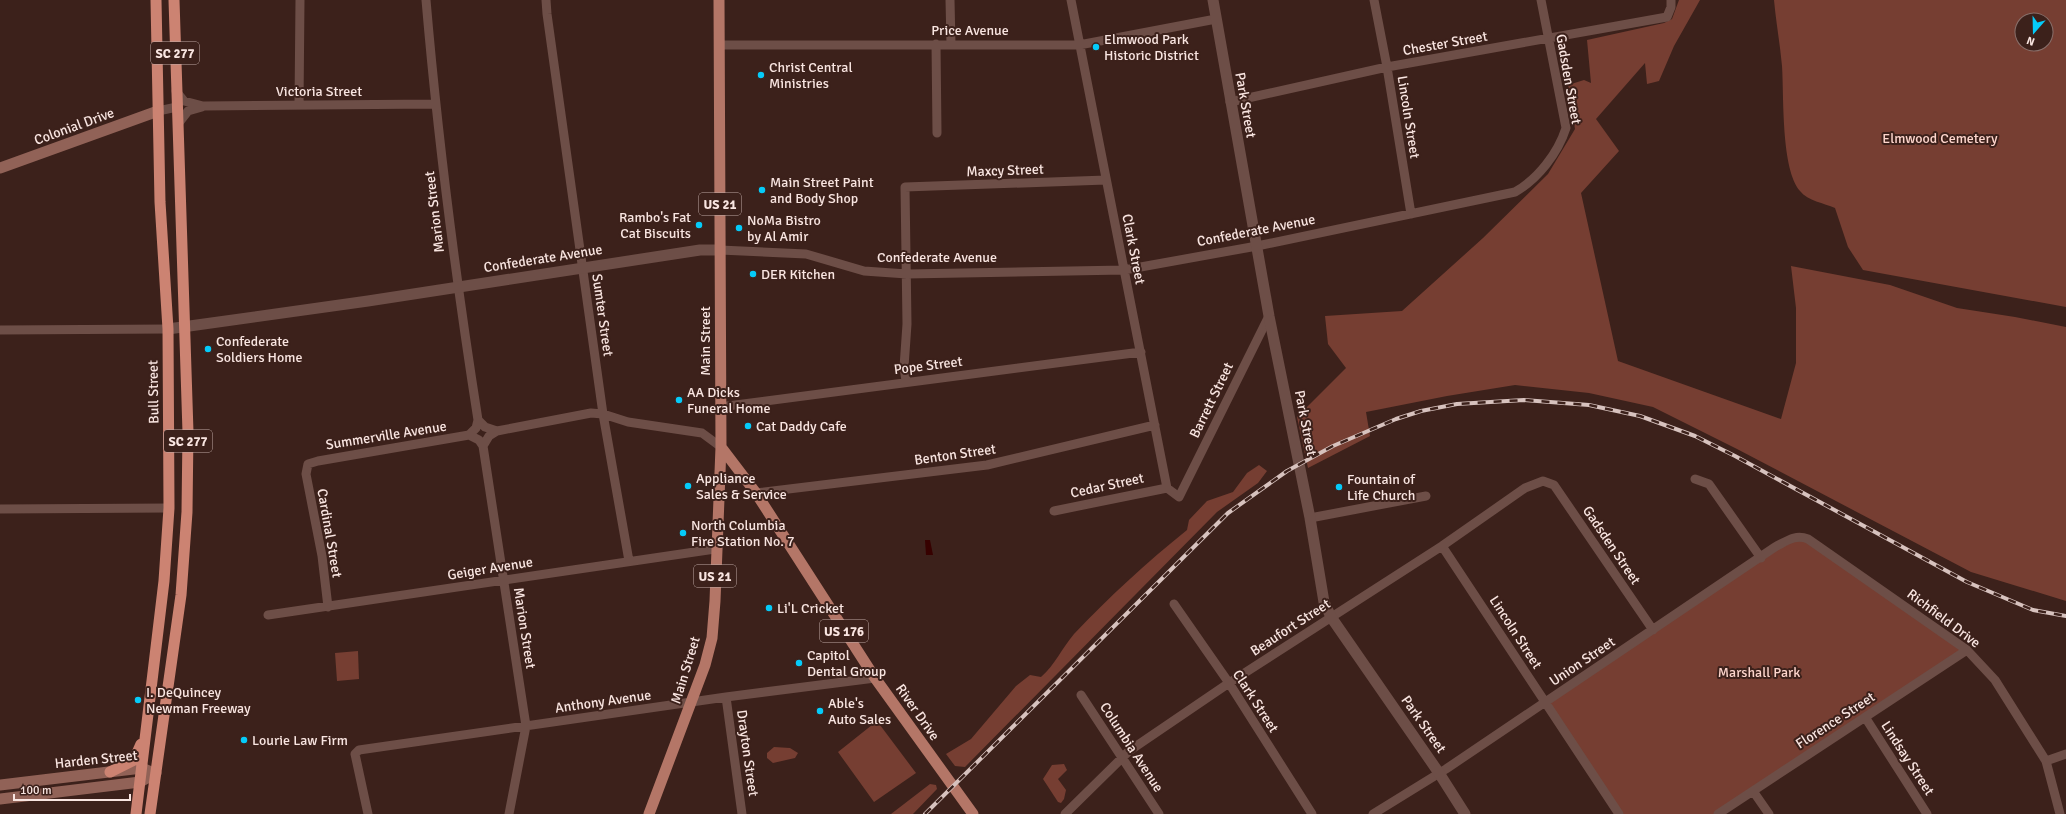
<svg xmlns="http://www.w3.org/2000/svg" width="2066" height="814" viewBox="0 0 2066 814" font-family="Signika,sans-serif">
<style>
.green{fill:#763e32;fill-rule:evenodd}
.water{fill:#370100}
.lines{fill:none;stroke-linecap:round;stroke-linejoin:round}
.minor{stroke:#6d4e47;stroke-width:9}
.tertiary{stroke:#6d4e47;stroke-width:11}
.secondary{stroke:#916257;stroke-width:11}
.primary{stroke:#b47667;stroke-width:11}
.trunk{stroke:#cc8372;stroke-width:11}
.rail-casing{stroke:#d7c2be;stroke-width:4}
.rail{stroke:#3c211b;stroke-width:2.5;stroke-dasharray:8;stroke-linecap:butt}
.poi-dot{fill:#05cbf9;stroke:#3c211b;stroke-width:1.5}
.labels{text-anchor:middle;stroke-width:4;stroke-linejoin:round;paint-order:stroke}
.shield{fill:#3c211b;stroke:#c0aaa6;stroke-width:1}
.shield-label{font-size:13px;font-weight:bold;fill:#f9e5e1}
.street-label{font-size:14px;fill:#f9e5e1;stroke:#3c211b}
.poi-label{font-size:14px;fill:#f9e5e1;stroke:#3c211b;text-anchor:start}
.park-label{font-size:14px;fill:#fdd5cc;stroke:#3c211b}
</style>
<rect width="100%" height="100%" fill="#3c211b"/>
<path class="green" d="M1679,0H1700L1674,46L1659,81L1647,84L1645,63L1596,119L1619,151L1581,193L1618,361L1781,419L1796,363V308L1791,266L1890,285L1957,308L2015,317L2066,327V601L1971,572L1737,449L1653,407L1589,393L1515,385L1447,396L1366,412L1370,436L1308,468L1297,417L1346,368L1328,344L1325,316L1402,311L1483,238L1548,174L1575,129L1568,85L1584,80L1591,83L1587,40L1664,23L1672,19Z
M1774,0H2066V307L1863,270L1848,247L1835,208C1824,203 1808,201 1800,191C1781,169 1784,97 1782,66C1780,44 1776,22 1774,0ZM2022,20H2046V44H2022Z
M1259,465L1267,471L1258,483L1217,512L965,767L955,766L946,754L971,739L1016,686L1030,675L1041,677C1055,665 1062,648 1074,634C1109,597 1147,562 1187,530L1189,520L1207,501L1233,492L1247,473Z
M1802,537L1967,650L1718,814H1619L1546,702L1761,558Z
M358,651L359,679L337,681L335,653Z
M877,721L916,773L874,802L838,752Z
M774,747L790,748L798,753L795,758L773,763L767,758V753Z
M1064,764L1067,770L1058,779L1066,790L1064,799L1061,803L1058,802L1043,779L1052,765Z
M930,784L936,785L937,789L913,814H891Z"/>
<path class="water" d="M925,540H930L933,555H926Z"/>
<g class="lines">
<path class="minor" d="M426,0C438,141 456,280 478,420L485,427L497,431
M546,0L547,14L603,414L629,561
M950,0L951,44
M1071,0L1167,488L1179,497L1269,316
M1374,0L1387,67L1411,214
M936,44L937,133
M720,45H1079L1216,19
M176,91L184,101L203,106L435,104
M1230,102L1387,67L1667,17L1671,7V0
M299,105L300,0
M158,111L177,107
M178,124L188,111L202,107
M720,250L806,254L864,271L907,274L1124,270L1257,246L1515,192C1538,179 1558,153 1566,128L1541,0
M0,330L168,329
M906,381L904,367L907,324L905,187L1106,180
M720,407L1141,352
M469,435L479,440L483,446L526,726L509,814
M483,446L489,436L497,431L591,413L603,414L628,422L702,433L721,447
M1695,479L1709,484L1761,558
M756,493L987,465L1155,425
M0,509L169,508
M1054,511L1167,488
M1310,518L1426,496
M1442,546L1619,814
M1174,604L1229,683L1312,814
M328,607L322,556L306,474L308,464L318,461L469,435L476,428L478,420
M268,615L715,549
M1081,695L1159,814
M726,697L742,814
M1865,717L1927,814
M2046,761L2066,754
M1753,791L1769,814
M368,814L355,754L359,750L726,697L875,678
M1065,814L1129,751L1229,683L1442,546L1525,488L1543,481L1554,485L1653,630
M1373,814L1446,769L1775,547C1787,541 1795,534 1808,539L1967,650L1995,680L2046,761L2060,814
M1718,814L1967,650"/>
<path class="tertiary" d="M1213,0L1269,316L1310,518L1324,602L1331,617L1439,773L1465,814
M168,329L368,301L700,250H720"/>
<path class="secondary" d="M0,168L158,111
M0,785L142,768L149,771
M0,799L140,782L156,773"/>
<path class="primary" d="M721,447L756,493L875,678L973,814
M649,814L705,665L712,638L715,601L721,447L719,0"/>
<path class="trunk" d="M110,772L134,760L141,744
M136,814L164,581L169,508L168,329L160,202L156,0
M150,814L181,595L187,512L188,432L174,0"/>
<defs>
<path id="rail" d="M925,814L1228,513L1287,471L1333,446L1396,419L1421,411L1457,404L1524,400L1589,405L1640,416L1695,436L1735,456L1967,582L2033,610L2066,616"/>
</defs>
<use href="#rail" class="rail-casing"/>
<use href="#rail" class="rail"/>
</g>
<g class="poi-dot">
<circle cx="1096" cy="47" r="4"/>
<circle cx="761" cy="75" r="4"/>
<circle cx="762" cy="190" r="4"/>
<circle cx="699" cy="225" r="4"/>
<circle cx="739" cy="228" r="4"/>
<circle cx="753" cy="274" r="4"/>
<circle cx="208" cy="349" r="4"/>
<circle cx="679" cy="400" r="4"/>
<circle cx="748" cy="426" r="4"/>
<circle cx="688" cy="486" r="4"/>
<circle cx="1339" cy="487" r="4"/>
<circle cx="683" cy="533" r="4"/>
<circle cx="769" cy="608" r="4"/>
<circle cx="799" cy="663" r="4"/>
<circle cx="138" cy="700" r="4"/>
<circle cx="820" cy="711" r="4"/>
<circle cx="244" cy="740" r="4"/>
</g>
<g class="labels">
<g class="shield">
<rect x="151" y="42" width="48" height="22" rx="3"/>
<rect x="699" y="193" width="42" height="22" rx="3"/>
<rect x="164" y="430" width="48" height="22" rx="3"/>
<rect x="694" y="565" width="42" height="22" rx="3"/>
<rect x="820" y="620" width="48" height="22" rx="3"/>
</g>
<g class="shield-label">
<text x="175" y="58">SC 277</text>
<text x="720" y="209">US 21</text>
<text x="188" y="446">SC 277</text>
<text x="715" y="581">US 21</text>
<text x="844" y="636">US 176</text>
</g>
<g class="street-label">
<text x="970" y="35">Price Avenue</text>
<text transform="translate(1445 43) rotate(-10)" y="5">Chester Street</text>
<text transform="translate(1569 79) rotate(80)" y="5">Gadsden Street</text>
<text x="319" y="96">Victoria Street</text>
<text transform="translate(1246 105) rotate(80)" y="5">Park Street</text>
<text transform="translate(1409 117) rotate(81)" y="5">Lincoln Street</text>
<text transform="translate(74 126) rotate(-20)" y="5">Colonial Drive</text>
<text transform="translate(1005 170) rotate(-2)" y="5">Maxcy Street</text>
<text transform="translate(434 212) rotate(-97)" y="5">Marion Street</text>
<text transform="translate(1256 230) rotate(-11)" y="5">Confederate Avenue</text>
<text transform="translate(1134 249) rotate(79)" y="5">Clark Street</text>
<text x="937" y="262">Confederate Avenue</text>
<text transform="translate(543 258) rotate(-9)" y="5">Confederate Avenue</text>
<text transform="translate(603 315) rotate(82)" y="5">Sumter Street</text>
<text transform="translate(705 341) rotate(-90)" y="5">Main Street</text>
<text transform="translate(928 365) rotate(-7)" y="5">Pope Street</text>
<text transform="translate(153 392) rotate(-91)" y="5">Bull Street</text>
<text transform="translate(1211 400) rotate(-64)" y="5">Barrett Street</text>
<text transform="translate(1306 423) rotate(79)" y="5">Park Street</text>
<text transform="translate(386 435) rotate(-9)" y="5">Summerville Avenue</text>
<text transform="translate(955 454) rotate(-8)" y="5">Benton Street</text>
<text transform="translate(1107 485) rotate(-12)" y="5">Cedar Street</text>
<text transform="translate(330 533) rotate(80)" y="5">Cardinal Street</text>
<text transform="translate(1612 545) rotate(56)" y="5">Gadsden Street</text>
<text transform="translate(490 568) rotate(-9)" y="5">Geiger Avenue</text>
<text transform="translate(1944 618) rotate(37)" y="5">Richfield Drive</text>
<text transform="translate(1290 627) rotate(-33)" y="5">Beaufort Street</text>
<text transform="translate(525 628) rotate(81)" y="5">Marion Street</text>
<text transform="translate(1516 632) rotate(57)" y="5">Lincoln Street</text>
<text transform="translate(1582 661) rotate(-34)" y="5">Union Street</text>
<text transform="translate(685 670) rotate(-73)" y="5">Main Street</text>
<text transform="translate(603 701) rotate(-8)" y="5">Anthony Avenue</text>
<text transform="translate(1256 701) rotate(57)" y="5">Clark Street</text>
<text transform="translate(918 712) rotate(55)" y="5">River Drive</text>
<text transform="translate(1835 720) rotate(-33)" y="5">Florence Street</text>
<text transform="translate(1424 724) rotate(55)" y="5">Park Street</text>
<text transform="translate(1132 747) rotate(57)" y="5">Columbia Avenue</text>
<text transform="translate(748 753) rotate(82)" y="5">Drayton Street</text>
<text transform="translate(1908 758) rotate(57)" y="5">Lindsay Street</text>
<text transform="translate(96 759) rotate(-6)" y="5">Harden Street</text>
</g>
<g class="poi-label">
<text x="1104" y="44">Elmwood Park<tspan x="1104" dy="16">Historic District</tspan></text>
<text x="769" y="72">Christ Central<tspan x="769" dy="16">Ministries</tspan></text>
<text x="770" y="187">Main Street Paint<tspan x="770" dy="16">and Body Shop</tspan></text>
<text x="691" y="222" text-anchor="end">Rambo's Fat<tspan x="691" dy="16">Cat Biscuits</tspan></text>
<text x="747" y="225">NoMa Bistro<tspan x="747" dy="16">by Al Amir</tspan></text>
<text x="761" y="279">DER Kitchen</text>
<text x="216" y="346">Confederate<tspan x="216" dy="16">Soldiers Home</tspan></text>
<text x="687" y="397">AA Dicks<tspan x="687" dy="16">Funeral Home</tspan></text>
<text x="756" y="431">Cat Daddy Cafe</text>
<text x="696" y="483">Appliance<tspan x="696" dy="16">Sales &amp; Service</tspan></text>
<text x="1347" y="484">Fountain of<tspan x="1347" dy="16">Life Church</tspan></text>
<text x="691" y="530">North Columbia<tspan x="691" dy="16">Fire Station No. 7</tspan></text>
<text x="777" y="613">Li'L Cricket</text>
<text x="807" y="660">Capitol<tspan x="807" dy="16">Dental Group</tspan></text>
<text x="146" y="697">I. DeQuincey<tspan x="146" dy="16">Newman Freeway</tspan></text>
<text x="828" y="708">Able's<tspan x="828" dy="16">Auto Sales</tspan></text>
<text x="252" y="745">Lourie Law Firm</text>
</g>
<g class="park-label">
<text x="1940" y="143">Elmwood Cemetery</text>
<text x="1759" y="677">Marshall Park</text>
</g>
</g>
<g transform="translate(2034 32) rotate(200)"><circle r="19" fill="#3c211b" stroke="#886f6a"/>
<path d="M0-3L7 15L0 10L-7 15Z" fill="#05cbf9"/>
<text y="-6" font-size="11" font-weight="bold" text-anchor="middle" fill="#f9e5e1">N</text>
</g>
<path d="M14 794v6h116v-6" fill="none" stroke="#f9e5e1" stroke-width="2"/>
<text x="20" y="794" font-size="12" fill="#f9e5e1" stroke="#3c211b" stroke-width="3" paint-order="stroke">100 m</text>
</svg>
